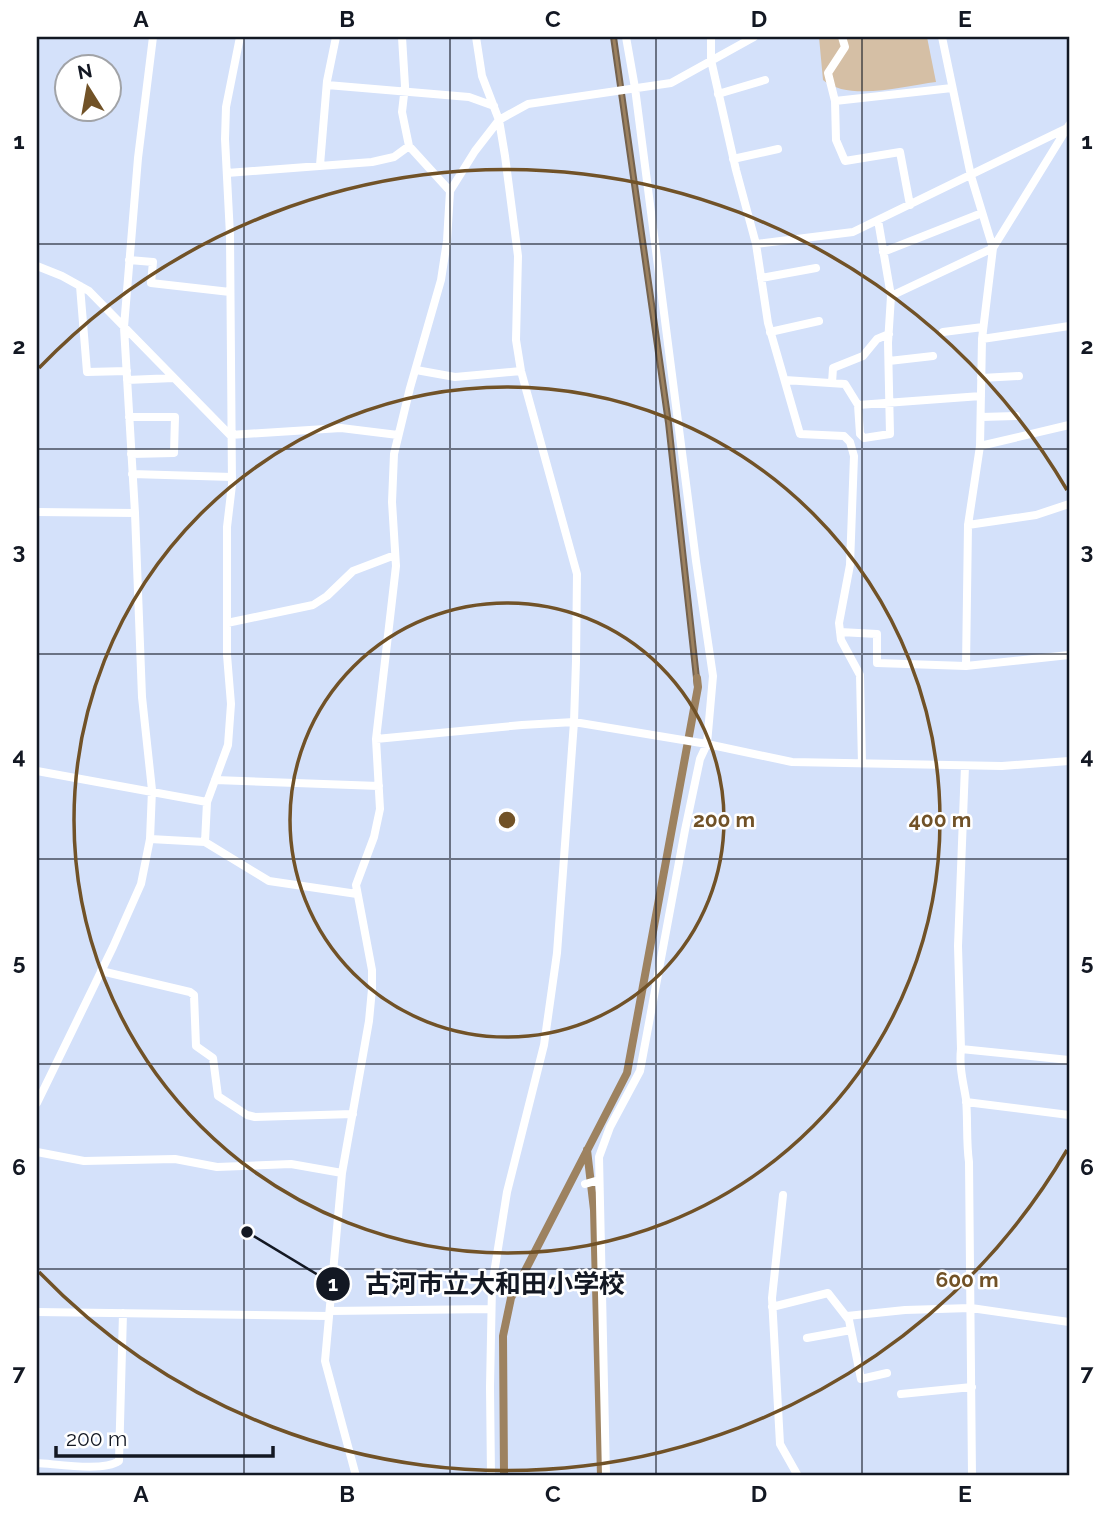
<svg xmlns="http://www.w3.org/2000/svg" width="1106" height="1513" viewBox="0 0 1106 1513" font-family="Raleway,'Noto Sans JP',sans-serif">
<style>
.green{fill:#d5bfa5}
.water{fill:#9d8260;stroke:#74624e;stroke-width:2}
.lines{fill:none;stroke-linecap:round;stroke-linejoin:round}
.canal{stroke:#9d8260;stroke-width:8}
.street{stroke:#fff;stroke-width:8}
.grid{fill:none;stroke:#131823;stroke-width:2;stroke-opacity:0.55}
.ring{fill:none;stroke:#715227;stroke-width:3.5}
.centre{fill:#715227;stroke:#fff;stroke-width:3.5}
.ring-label{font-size:21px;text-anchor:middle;font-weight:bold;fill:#715227;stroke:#fff;stroke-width:5;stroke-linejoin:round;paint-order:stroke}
.leader{fill:none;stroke:#131823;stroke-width:2.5}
.callout-dot{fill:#131823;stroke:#fff;stroke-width:2.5}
.mark-label{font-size:21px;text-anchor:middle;font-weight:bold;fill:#fff}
.callout-label{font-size:26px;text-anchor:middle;font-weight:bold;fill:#131823;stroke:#fff;stroke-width:5;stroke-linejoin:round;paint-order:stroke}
.neatline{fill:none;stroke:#131823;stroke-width:2.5}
.grid-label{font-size:23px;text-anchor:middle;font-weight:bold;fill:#131823}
</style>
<rect width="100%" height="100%" fill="#d4e1fa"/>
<path class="green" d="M819,37H927L936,82C904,86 849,102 823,80Z"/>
<path class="water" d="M611,37H616L671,423L700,687H695L666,423Z"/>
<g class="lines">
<path class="canal" d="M587,1150L594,1210L601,1476
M504,1476L503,1336L511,1298L627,1073L698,687L697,678"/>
<path class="street" d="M402,37L405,86L402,112L409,146L450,191
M476,37L482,76L499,120L505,156L518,256L516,340L521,371L577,574L576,661L574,722L557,953L544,1045L507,1192L492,1286L490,1387L491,1476
M711,37V60L736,170L756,244L768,323L800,434L844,436L850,442L854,456L850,565L839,623L841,640L860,675L862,764
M842,37L845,47L828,73L835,101L836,140L845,161L900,152L910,205
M942,37L971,176L993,248
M327,85L469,97L494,106
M718,94L765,80
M835,101L952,88
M733,159L778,149
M320,165L327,81L336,37
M227,173L372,162L394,157L409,146
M756,244L853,232L1067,128
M883,252L982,213
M129,260L153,262L151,283L230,292
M37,266L62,276L89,291L230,435L341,428L398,435
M761,278L816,268
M80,286L87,372L127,371
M891,296L993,248
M770,332L819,321
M943,332L983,327
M982,339L1069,326
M889,361L933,356
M416,370L455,377L521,371
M981,378L1019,376
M127,380L174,378
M785,380L845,384L858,405L860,434L864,438L890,434L888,343L891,296L878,220
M832,383L833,368L863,356L877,339L889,334
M858,405L981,396
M129,417H175L174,453L131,454
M981,417L1016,416
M980,446L1069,425
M132,474L232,477
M37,512L135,513
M968,525L1036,515L1069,504
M227,623L313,605L327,596L353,571L395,555
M840,632L877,634V663L966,666L1069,655
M966,666L968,525L980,446L982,339L993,248L1069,125
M376,739L522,725L574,722L707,744L792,762L1002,766L1069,761
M965,766L958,946L961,1049C959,1067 963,1081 966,1099C968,1120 966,1141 969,1162L972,1476
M37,771L207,802
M215,780L379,786
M150,839L205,842L269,881L357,894
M205,842L207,802L228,745L231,704L227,655V527L232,485L230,235L225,139L226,107L240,37
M101,971L190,992L194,995L196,1046L213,1058L218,1096L247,1115L255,1117L353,1114
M961,1049L1069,1060
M966,1102L1069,1115
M37,1103L113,947L141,884L150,839L152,790L142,697L135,513L124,327L138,158L153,37
M37,1152L84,1161L175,1159L217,1167L291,1164L342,1173
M585,1184L599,1180
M783,1195L772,1298L780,1444L798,1476
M772,1307L828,1293L849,1320L861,1379L887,1373
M330,1311L491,1309
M37,1312L329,1316
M847,1316L905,1310L971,1308L1069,1322
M807,1338L851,1330
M901,1394L972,1387
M37,1463C57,1464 103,1472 119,1461L123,1313
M356,1476L325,1361L342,1173L369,1021L372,989V970L356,885L374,837L380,809L376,739L396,566L392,502L394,454L410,388L441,280L447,241L450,191L475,151L499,120L528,104L671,83L754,37
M606,1476L599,1157L610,1127L640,1071L685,830L700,759L707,744L713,676L696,561L635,88L626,37"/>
</g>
<path class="grid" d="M244,37V1476M450,37V1476M656,37V1476M862,37V1476M37,244H1069M37,449H1069M37,654H1069M37,859H1069M37,1064H1069M37,1269H1069"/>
<g class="ring">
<circle cx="507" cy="820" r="217"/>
<circle cx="507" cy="820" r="433"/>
<path d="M1067 1150A650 650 0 0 1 39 1272M39 368A650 650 0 0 1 1067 490"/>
</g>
<circle cx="507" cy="820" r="10" class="centre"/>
<g class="ring-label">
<text x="724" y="827">200 m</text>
<text x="940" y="827">400 m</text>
<text x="967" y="1287">600 m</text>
</g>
<path class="leader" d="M247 1232L333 1284"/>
<g class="callout-dot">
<circle cx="247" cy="1232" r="7"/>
<circle cx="333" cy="1284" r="18"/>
</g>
<g class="mark-label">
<text x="333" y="1291">1</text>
</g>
<g class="callout-label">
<text x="495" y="1293">古河市立大和田小学校</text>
</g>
<rect width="1106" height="1513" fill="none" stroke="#ffffff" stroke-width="77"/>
<g transform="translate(88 88) rotate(349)"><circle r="33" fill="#ffffff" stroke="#a1a3a7" stroke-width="2"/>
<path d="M0-5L12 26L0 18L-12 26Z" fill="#715227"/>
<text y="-10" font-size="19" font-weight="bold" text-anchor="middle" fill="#131823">N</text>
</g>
<path d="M56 1446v10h217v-10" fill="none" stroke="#131823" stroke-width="3.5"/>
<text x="66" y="1446" font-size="21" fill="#131823" stroke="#ffffff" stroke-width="5" paint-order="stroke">200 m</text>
<rect x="38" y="38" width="1030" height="1436" class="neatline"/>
<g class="grid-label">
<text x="141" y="27">A</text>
<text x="347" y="27">B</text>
<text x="553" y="27">C</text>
<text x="759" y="27">D</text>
<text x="965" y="27">E</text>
<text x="19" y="149">1</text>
<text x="1087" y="149">1</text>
<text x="19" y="354">2</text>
<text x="1087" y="354">2</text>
<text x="19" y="559">3</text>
<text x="1087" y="559">3</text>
<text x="19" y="764">4</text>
<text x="1087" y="764">4</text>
<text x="19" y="970">5</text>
<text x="1087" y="970">5</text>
<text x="19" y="1175">6</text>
<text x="1087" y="1175">6</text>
<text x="19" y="1380">7</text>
<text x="1087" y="1380">7</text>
<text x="141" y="1502">A</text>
<text x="347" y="1502">B</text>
<text x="553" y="1502">C</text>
<text x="759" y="1502">D</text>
<text x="965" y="1502">E</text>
</g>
</svg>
